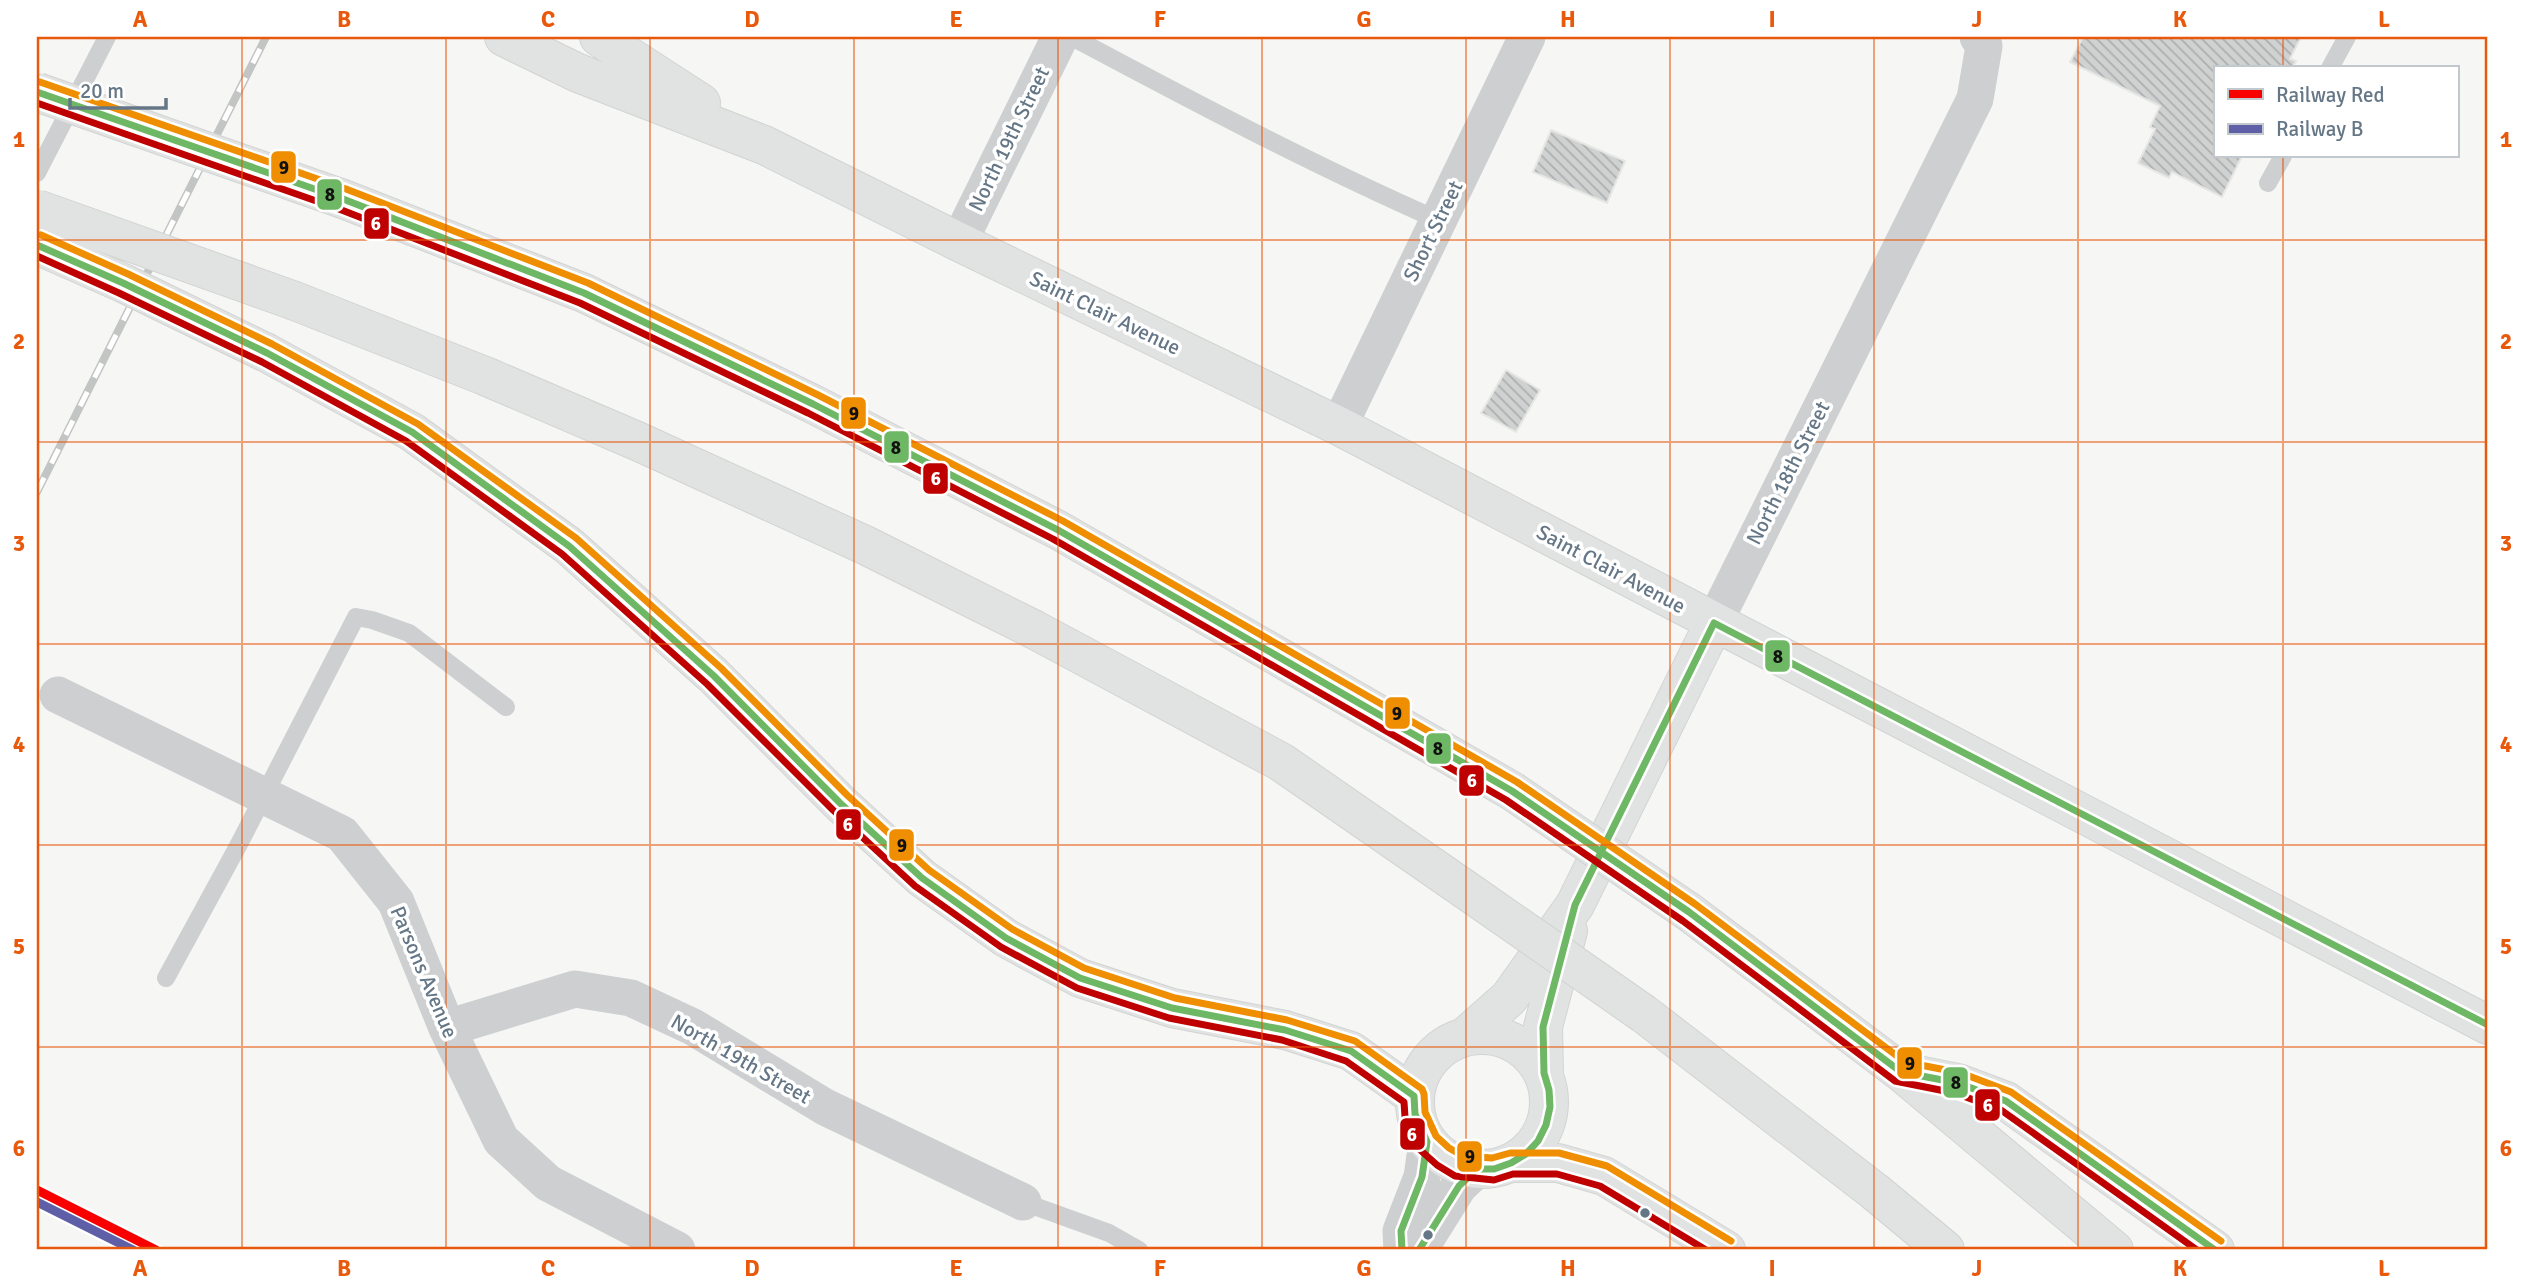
<svg xmlns="http://www.w3.org/2000/svg" width="2525" height="1287" viewBox="0 0 2525 1287" font-family="Signika,sans-serif">
<style>
.building{fill:url(#building-back-hatch);stroke:#e6e6e4;stroke-width:2}
.lines{fill:none;stroke-linecap:round;stroke-linejoin:round}
.secondary-casing{stroke:#d2d4d4;stroke-width:40}
.primary-casing{stroke:#d3d4d4;stroke-width:40}
.motorway-casing{stroke:#d2d3d3;stroke-width:40}
.service{stroke:#cdcfd0;stroke-width:18}
.minor{stroke:#cdcfd0;stroke-width:37}
.secondary{stroke:#e1e2e2;stroke-width:38}
.primary{stroke:#e1e2e2;stroke-width:38}
.motorway{stroke:#e1e2e2;stroke-width:38}
.rail-casing{stroke:#c3c5c5;stroke-width:8}
.rail{stroke:#fff;stroke-width:5;stroke-dasharray:16;stroke-linecap:butt}
.motorway-bridge-casing{stroke:#d2d3d3;stroke-width:40;stroke-linecap:butt}
.motorway-bridge{stroke:#e1e2e2;stroke-width:38}
.bus-1-casing{stroke:#fff;stroke-width:12}
.bus-2-casing{stroke:#fff;stroke-width:12}
.bus-3-casing{stroke:#fff;stroke-width:12}
.bus-1{stroke:#6eb764;stroke-width:7}
.bus-2{stroke:#be0000;stroke-width:7}
.bus-3{stroke:#ee8e00;stroke-width:7}
.rail-1-casing{stroke:#fff;stroke-width:14}
.rail-2-casing{stroke:#fff;stroke-width:14}
.rail-1{stroke:#f80000;stroke-width:9}
.rail-2{stroke:#5f5fa8;stroke-width:9}
.grid{fill:none;stroke:#e8590c;stroke-width:2;stroke-opacity:0.55}
.bus-dot{fill:#657786;stroke:#fff;stroke-width:2.5}
.labels{text-anchor:middle;stroke-width:7;stroke-linejoin:round;paint-order:stroke}
.street-label{font-size:21px;fill:#657786;stroke:#fff}
.line-badge{stroke:#fff;stroke-width:2.5}
.badge-label{font-size:19px;text-anchor:middle;font-weight:bold;fill:#fff}
.pale-badge-label{font-size:19px;text-anchor:middle;font-weight:bold;fill:#111}
.neatline{fill:none;stroke:#e8590c;stroke-width:2.5}
.grid-label{font-size:23px;text-anchor:middle;font-weight:bold;fill:#e8590c}
</style>
<defs>
<pattern id="building-back-hatch" width="6" height="6" patternUnits="userSpaceOnUse" patternTransform="scale(1.75)"><rect width="6" height="6" fill="#d0d1d1"/><path d="M-1 5l2 2M0 0l6 6M5-1l2 2" fill="none" stroke="#acaeaf"/></pattern>
</defs>
<rect width="100%" height="100%" fill="#f6f6f5"/>
<path class="building" d="M2083,37H2301L2290,59L2296,61L2292,68H2215V156H2242L2222,197L2172,172L2169,178L2138,163L2155,129L2150,127L2160,106L2070,62Z
M1551,130L1625,161L1607,203L1533,172Z
M1506,370L1540,390L1516,432L1481,413Z"/>
<g class="lines">
<defs>
<path id="secondary" d="M504,37L578,73L764,145L959,242L1339,426L2488,1025
M599,37L701,103
M1415 1102a67 67 0 1 1 134 0a67 67 0 1 1-134 0Z
M1466,1036L1509,998L1575,905L1714,623
M1544,1073L1543,1027L1568,931"/>
<path id="primary" d="M1511,1163H1558L1604,1176L1726,1250"/>
<path id="motorway" d="M343,199L584,293L813,404L1058,530L1512,791
M295,301L485,376L637,441L865,545L1035,630L1281,762L1463,888
M267,353L412,432L569,546L714,676L840,803L922,878L1006,938L1080,978L1172,1008L1285,1030L1351,1051L1414,1096
M1689,912L1901,1072L2114,1250
M1644,1014L1874,1191L1945,1250
M1903,1072L1958,1083L2006,1101L2215,1250"/>
</defs>
<use href="#secondary" class="secondary-casing"/>
<use href="#primary" class="primary-casing"/>
<use href="#motorway" class="motorway-casing"/>
<path class="service" d="M1072,37C1192,101 1313,165 1438,220
M2330,68L2347,37
M37,173L107,37
M2268,183L2283,156
M166,978L238,846L356,617L372,620L409,633L506,707
M1023,1202L1109,1233L1139,1250"/>
<path class="minor" d="M959,242L1060,37
M1339,426L1527,37
M1714,623L1975,99L1984,46L1978,37
M58,695L342,834L396,902L447,1028L501,1140L548,1183L677,1250
M447,1028L575,989L631,998L693,1027L825,1107L1023,1202
M1402,1250L1401,1231L1422,1177L1427,1142
M1419,1250L1459,1186L1477,1169"/>
<use href="#secondary" class="secondary"/>
<use href="#primary" class="primary"/>
<use href="#motorway" class="motorway"/>
<defs>
<path id="rail" d="M37,492L266,37"/>
</defs>
<use href="#rail" class="rail-casing"/>
<use href="#rail" class="rail"/>
<defs>
<path id="motorway-bridge" d="M37,92L343,199
M37,209L295,301
M37,245L123,283L267,353
M1512,791L1689,912
M1463,888L1644,1014"/>
</defs>
<use href="#motorway-bridge" class="motorway-bridge-casing"/>
<use href="#motorway-bridge" class="motorway-bridge"/>
<defs>
<path id="bus-1" d="M37,92L343,199L584,293L813,404L1058,530L1512,791L1689,912L1901,1072L1958,1083L2006,1101L2215,1250
M37,245L123,283L267,353L412,432L569,546L714,676L840,803L922,878L1006,938L1080,978L1172,1008L1285,1030L1351,1051L1414,1096L1415,1114L1427,1142L1422,1177L1401,1231L1402,1250
M1419,1250L1459,1186L1477,1169H1494L1511,1163L1526,1154L1538,1141L1546,1125L1550,1107L1549,1090L1544,1073L1543,1027L1575,905L1714,623L2488,1025"/>
<path id="bus-2" d="M37,103L339,209L580,303L808,413L1053,539L1506,800L1683,921L1895,1081L1955,1093L2001,1110L2197,1250
M37,256L119,293L262,362L406,441L562,554L707,684L833,810L915,886L1001,947L1077,988L1169,1018L1282,1040L1346,1061L1404,1102L1405,1117L1418,1148L1437,1165L1455,1176L1494,1180L1513,1174H1557L1600,1186L1706,1250"/>
<path id="bus-3" d="M40,82L346,189L588,283L818,395L1063,521L1517,782L1695,904L1905,1062L1961,1073L2011,1092L2221,1241
M41,235L128,274L272,344L418,424L576,538L721,668L847,795L929,870L1012,929L1084,968L1175,998L1287,1020L1355,1041L1422,1089L1424,1094L1425,1112L1436,1136L1449,1148L1463,1156L1492,1158L1510,1153H1559L1607,1166L1731,1241"/>
</defs>
<use href="#bus-1" class="bus-1-casing"/>
<use href="#bus-2" class="bus-2-casing"/>
<use href="#bus-3" class="bus-3-casing"/>
<use href="#bus-1" class="bus-1"/>
<use href="#bus-2" class="bus-2"/>
<use href="#bus-3" class="bus-3"/>
<defs>
<path id="rail-1" d="M37,1190L156,1250"/>
<path id="rail-2" d="M37,1202L133,1250"/>
</defs>
<use href="#rail-1" class="rail-1-casing"/>
<use href="#rail-2" class="rail-2-casing"/>
<use href="#rail-1" class="rail-1"/>
<use href="#rail-2" class="rail-2"/>
</g>
<path class="grid" d="M242,37V1250M446,37V1250M650,37V1250M854,37V1250M1058,37V1250M1262,37V1250M1466,37V1250M1670,37V1250M1874,37V1250M2078,37V1250M2283,37V68M2283,156V1250M37,240H2488M37,442H2488M37,644H2488M37,845H2488M37,1047H2488"/>
<g class="bus-dot">
<circle cx="1645" cy="1213" r="6"/>
<circle cx="1428" cy="1235" r="6"/>
</g>
<g class="labels">
<g class="street-label">
<text transform="translate(1009 139) rotate(-64)" y="7">North 19th Street</text>
<text transform="translate(1433 231) rotate(-64)" y="7">Short Street</text>
<text transform="translate(1105 313) rotate(26)" y="7">Saint Clair Avenue</text>
<text transform="translate(1788 473) rotate(-63)" y="7">North 18th Street</text>
<text transform="translate(1611 569) rotate(28)" y="7">Saint Clair Avenue</text>
<text transform="translate(424 972) rotate(67)" y="7">Parsons Avenue</text>
<text transform="translate(741 1059) rotate(30)" y="7">North 19th Street</text>
</g>
</g>
<g class="line-badge">
<rect x="270" y="150" width="27" height="34" rx="7" fill="#ee8e00"/>
<rect x="316" y="178" width="27" height="33" rx="7" fill="#6eb764"/>
<rect x="363" y="207" width="27" height="33" rx="7" fill="#be0000"/>
<rect x="840" y="396" width="27" height="34" rx="7" fill="#ee8e00"/>
<rect x="883" y="430" width="27" height="34" rx="7" fill="#6eb764"/>
<rect x="922" y="462" width="27" height="33" rx="7" fill="#be0000"/>
<rect x="1764" y="639" width="27" height="34" rx="7" fill="#6eb764"/>
<rect x="1384" y="696" width="27" height="34" rx="7" fill="#ee8e00"/>
<rect x="1425" y="732" width="27" height="33" rx="7" fill="#6eb764"/>
<rect x="1458" y="764" width="27" height="33" rx="7" fill="#be0000"/>
<rect x="835" y="808" width="27" height="33" rx="7" fill="#be0000"/>
<rect x="888" y="828" width="27" height="34" rx="7" fill="#ee8e00"/>
<rect x="1896" y="1046" width="27" height="34" rx="7" fill="#ee8e00"/>
<rect x="1942" y="1066" width="27" height="33" rx="7" fill="#6eb764"/>
<rect x="1974" y="1088" width="27" height="34" rx="7" fill="#be0000"/>
<rect x="1399" y="1117" width="27" height="34" rx="7" fill="#be0000"/>
<rect x="1456" y="1140" width="27" height="33" rx="7" fill="#ee8e00"/>
</g>
<g class="badge-label">
<text x="376" y="230">6</text>
<text x="936" y="485">6</text>
<text x="1472" y="787">6</text>
<text x="848" y="831">6</text>
<text x="1988" y="1112">6</text>
<text x="1412" y="1141">6</text>
</g>
<g class="pale-badge-label">
<text x="284" y="174">9</text>
<text x="330" y="201">8</text>
<text x="854" y="420">9</text>
<text x="896" y="454">8</text>
<text x="1778" y="663">8</text>
<text x="1397" y="720">9</text>
<text x="1438" y="755">8</text>
<text x="902" y="852">9</text>
<text x="1910" y="1070">9</text>
<text x="1956" y="1089">8</text>
<text x="1470" y="1163">9</text>
</g>
<rect width="2525" height="1287" fill="none" stroke="#ffffff" stroke-width="77"/>
<rect x="2214" y="66" width="245" height="91" fill="#ffffff" stroke="#c1c9cf" stroke-width="2"/>
<rect x="2228" y="89" width="35" height="10" fill="#f80000" stroke="#c1c9cf" stroke-width="2"/>
<text x="2276" y="102" font-size="21" fill="#657786">Railway Red</text>
<rect x="2228" y="124" width="35" height="10" fill="#5f5fa8" stroke="#c1c9cf" stroke-width="2"/>
<text x="2276" y="136" font-size="21" fill="#657786">Railway B</text>
<path d="M70 98v10h96v-10" fill="none" stroke="#657786" stroke-width="3.5"/>
<text x="80" y="98" font-size="21" fill="#657786" stroke="#ffffff" stroke-width="5" paint-order="stroke">20 m</text>
<rect x="38" y="38" width="2448" height="1210" class="neatline"/>
<g class="grid-label">
<text x="140" y="27">A</text>
<text x="344" y="27">B</text>
<text x="548" y="27">C</text>
<text x="752" y="27">D</text>
<text x="956" y="27">E</text>
<text x="1160" y="27">F</text>
<text x="1364" y="27">G</text>
<text x="1568" y="27">H</text>
<text x="1772" y="27">I</text>
<text x="1977" y="27">J</text>
<text x="2180" y="27">K</text>
<text x="2384" y="27">L</text>
<text x="19" y="147">1</text>
<text x="2506" y="147">1</text>
<text x="19" y="349">2</text>
<text x="2506" y="349">2</text>
<text x="19" y="551">3</text>
<text x="2506" y="551">3</text>
<text x="19" y="752">4</text>
<text x="2506" y="752">4</text>
<text x="19" y="954">5</text>
<text x="2506" y="954">5</text>
<text x="19" y="1156">6</text>
<text x="2506" y="1156">6</text>
<text x="140" y="1276">A</text>
<text x="344" y="1276">B</text>
<text x="548" y="1276">C</text>
<text x="752" y="1276">D</text>
<text x="956" y="1276">E</text>
<text x="1160" y="1276">F</text>
<text x="1364" y="1276">G</text>
<text x="1568" y="1276">H</text>
<text x="1772" y="1276">I</text>
<text x="1977" y="1276">J</text>
<text x="2180" y="1276">K</text>
<text x="2384" y="1276">L</text>
</g>
</svg>
